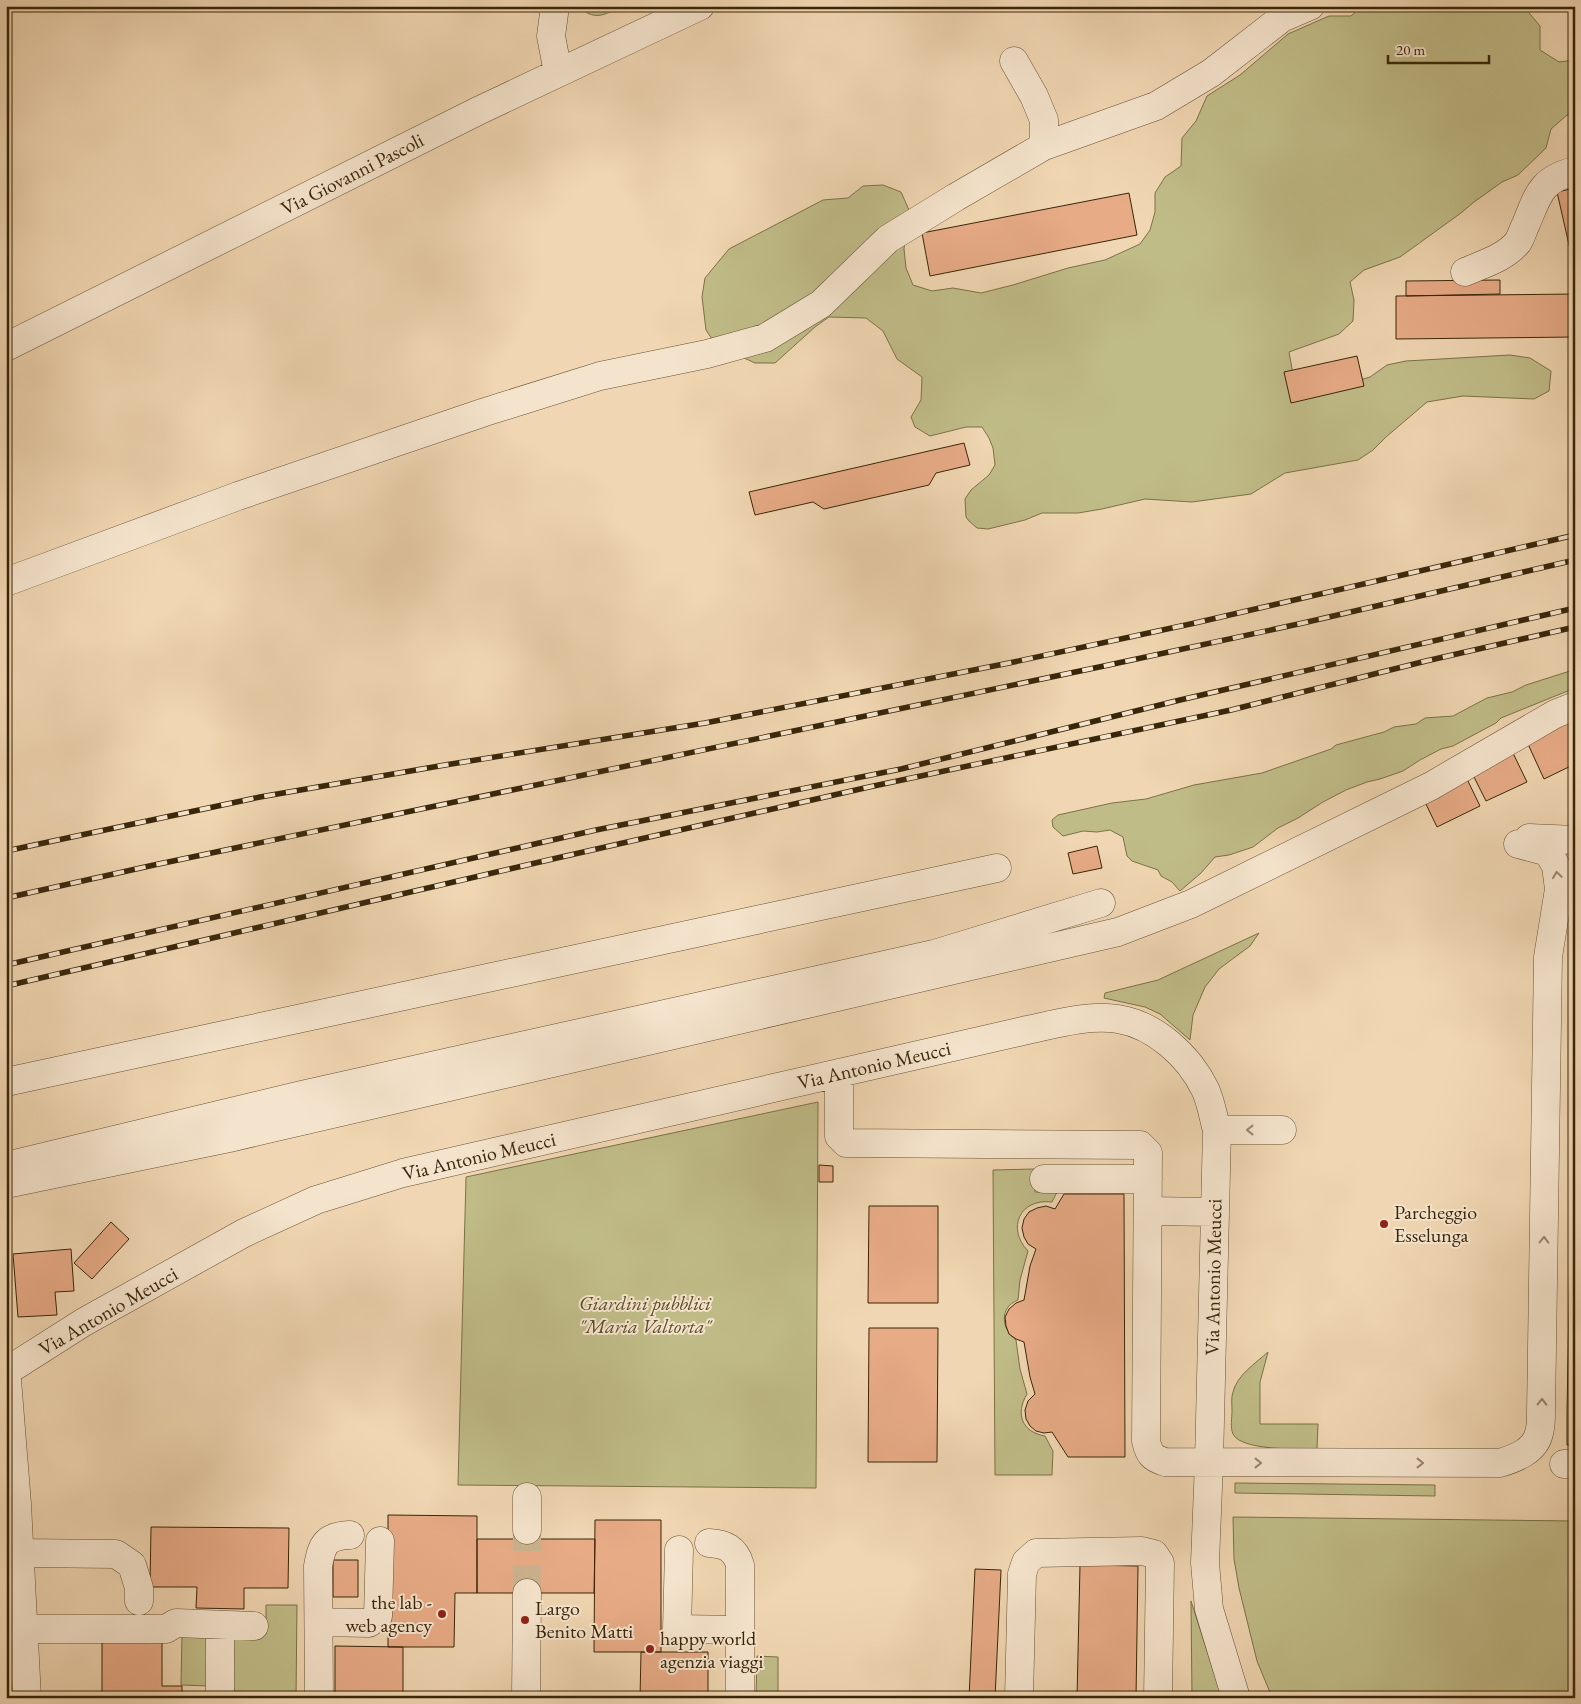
<svg xmlns="http://www.w3.org/2000/svg" width="1581" height="1704" viewBox="0 0 1581 1704" font-family="'EB Garamond',serif">
<style>
.green{fill:#c0bc88;stroke:#7c7148}
.building{fill:#e7ab86;stroke:#392609}
.lines{fill:none;stroke-linecap:round;stroke-linejoin:round}
.minor-tunnel{stroke:#cbb390;stroke-width:28;stroke-dasharray:28 14;stroke-linecap:butt}
.minor-casing{stroke:#675233;stroke-width:29}
.minor{stroke:#f5e4cd;stroke-width:28}
.rail-casing{stroke:#392609;stroke-width:5.5}
.rail{stroke:#f5e4cd;stroke-width:4;stroke-dasharray:11;stroke-linecap:butt}
.oneway{stroke:#97856b}
.poi-dot{fill:#8f2418;stroke:#f5e4cd;stroke-width:2}
.labels{text-anchor:middle;stroke-width:4;stroke-linejoin:round;paint-order:stroke}
.street-label{font-size:20px;fill:#392609;stroke:#f5e4cd}
.poi-label{font-size:20px;fill:#392609;stroke:#f5e4cd;text-anchor:start}
.park-label{font-size:20px;font-style:italic;fill:#5b4c29;stroke:#f5e4cd}
</style>
<rect width="100%" height="100%" fill="#f0d6b2"/>
<filter id="stains"><feTurbulence type="fractalNoise" baseFrequency=".004" numOctaves="4"/><feColorMatrix values="0 0 0 0 .2 0 0 0 0 .09 0 0 0 0 .02 0 0 0 .5 -.17"/></filter>
<radialGradient id="worn" r=".72"><stop offset=".6" stop-color="#630" stop-opacity="0"/><stop offset="1" stop-color="#630" stop-opacity=".3"/></radialGradient>
<path class="green" d="M577,6H621C603,16 595,21 577,6Z
M1363,6H1522L1525,8L1540,26V50L1559,62L1575,60V115H1567L1551,129L1546,148L1518,175L1502,182L1474,202L1461,213L1400,257L1364,270L1350,282L1354,300L1353,321L1339,334L1289,352L1293,374L1333,388L1370,377L1387,365L1406,361L1510,355L1530,358L1551,371L1549,391L1534,399L1463,396L1427,402L1386,437L1373,450L1358,460L1285,473L1251,494L1192,502L1145,499L1102,509L1078,513H1042L1025,520L988,529L977,528L969,521L966,517L965,499L971,490L989,475L995,465L993,448L989,438L982,427H966L930,436L915,427L911,417L921,400L922,377L897,359L883,331L866,318L829,317L815,327L775,363H755L716,345L706,330L702,297L705,278L729,249L823,200L848,198L863,186L883,185L901,192L909,210L904,249L906,268L913,285L932,291L953,288L981,293L1013,285L1068,268L1105,260L1140,244L1150,230L1155,212V193L1165,177L1181,166L1182,138L1196,121L1207,96L1240,75L1288,34L1329,16H1351Z
M1570,671L1575,672V688L1501,718L1496,723L1453,746L1441,749L1420,760L1403,771L1380,779L1367,782L1346,790L1323,802L1298,818L1278,828L1253,847L1229,855L1215,857L1201,873L1180,891L1172,882L1161,876L1158,870L1132,861L1127,856L1123,837L1110,830L1097,832L1083,831L1063,836L1053,827L1052,820L1058,815L1112,803L1146,799L1194,785L1262,773L1331,749L1336,745L1384,732L1394,727L1416,724L1425,718L1453,716L1487,698L1512,692L1526,685Z
M1259,933L1250,946L1219,969L1205,987L1193,1015L1190,1040L1160,1014L1145,1007L1104,998L1105,993L1158,980Z
M818,1102L816,1488L458,1485L466,1177Z
M1035,1169V1192H1057L1052,1202C1020,1198 1006,1228 1028,1251L1020,1280L1018,1300C998,1308 1002,1330 1016,1340L1020,1369L1027,1394C1015,1414 1022,1432 1045,1436L1053,1451L1052,1475H995L993,1170Z
M1268,1352L1260,1382V1424H1318L1317,1449C1300,1449 1241,1451 1233,1434C1230,1427 1232,1418 1232,1411C1232,1405 1231,1397 1233,1392C1237,1375 1256,1363 1268,1352Z
M1235,1483L1435,1485V1496L1235,1493Z
M1233,1517L1575,1521V1698H1274L1269,1690L1257,1661L1239,1588L1234,1559Z
M1191,1601L1222,1698H1192Z
M266,1605H297L296,1698H239L230,1691L231,1643C238,1630 253,1634 266,1634Z
M182,1633L211,1636L208,1686L181,1685Z
M757,1656L778,1657V1698H756Z"/>
<path class="building" d="M1575,188V258H1572L1557,192Z
M1129,193L1137,235L930,276L922,233Z
M1500,280V294L1406,296V281Z
M1575,294V337L1396,339V296Z
M1357,356L1364,386L1291,403L1284,372Z
M964,443L970,465L936,473L929,485L824,509L813,502L755,515L749,492Z
M1575,719V764L1544,779L1527,742Z
M1512,751L1527,782L1486,801L1471,771Z
M1467,779L1480,806L1437,827L1424,800Z
M1097,846L1102,868L1073,874L1068,853Z
M1575,972V1445H1567V1412Z
M819,1165L833,1166V1182H819Z
M1064,1194H1124L1125,1457H1068L1052,1432L1044,1433L1036,1431L1030,1426L1026,1419L1025,1410L1028,1401L1035,1394L1030,1377L1024,1342L1016,1339L1009,1334L1006,1326L1005,1317L1009,1309L1016,1303L1024,1300L1030,1266L1036,1249L1028,1244L1024,1237L1022,1228L1024,1219L1029,1212L1037,1208L1046,1206L1055,1209Z
M869,1206H938V1303H868Z
M111,1222L129,1239L92,1279L74,1263Z
M71,1249L74,1291L55,1292L57,1315L18,1317L13,1254Z
M869,1328H938L937,1462H868Z
M388,1515L477,1516V1593H455L454,1647H388Z
M595,1520H661V1652H594Z
M151,1527L289,1528L288,1588H244V1609L196,1608L197,1587H150Z
M477,1539H595L594,1593H477Z
M333,1560H358V1597H333Z
M1080,1565L1138,1566L1136,1698H1077Z
M975,1569L1001,1570L995,1698H969Z
M102,1638H162V1686H182V1698H102Z
M335,1646L403,1647V1698H335Z
M641,1652H708V1698H640Z"/>
<g class="lines">
<path class="minor-tunnel" d="M527,1593V1530"/>
<defs>
<path id="minor" d="M555,6L551,36L558,73
M1014,61L1034,96L1044,120V146
M1465,272C1483,264 1505,258 1518,242C1521,237 1523,230 1526,224C1538,195 1541,179 1575,171
M6,347L478,111L700,6
M6,582L238,496L485,412L600,376L707,354L765,338L821,304L888,239L956,197L1044,146L1156,106L1211,73L1282,18L1310,6
M1529,838L1575,840
M839,1073V1136L846,1143L1140,1145L1148,1153L1146,1441C1149,1454 1152,1458 1165,1462L1500,1463C1516,1458 1535,1451 1539,1433C1541,1427 1541,1419 1541,1413L1548,957L1559,889L1556,866L1548,852L1518,844
M6,1082L997,868
M1217,1130H1282
M18,1163L301,1095L934,954L1101,903
M1044,1179H1148
M6,1184L229,1138L1118,932L1191,904L1431,786L1555,714L1575,706
M1148,1211L1215,1212
M6,1367L17,1504L27,1698
M7,1371L84,1322L244,1233L316,1200L403,1173L1027,1030C1055,1024 1090,1014 1118,1019C1155,1025 1189,1056 1205,1089C1211,1101 1213,1117 1217,1130L1209,1462L1205,1563L1209,1609L1236,1698
M1564,1464H1575
M527,1530V1497
M709,1543C725,1544 735,1548 740,1565V1698
M679,1550L677,1629L740,1630
M20,1553L116,1554L132,1565L139,1588V1601
M319,1622L369,1623L378,1616L380,1541
M220,1625V1698
M24,1629H166L176,1623L254,1626
M319,1698L318,1566C322,1544 326,1536 350,1535
M526,1698L527,1593
M1019,1698L1022,1574L1026,1562L1036,1553L1142,1551L1154,1554L1160,1563L1158,1698"/>
</defs>
<use href="#minor" class="minor-casing"/>
<use href="#minor" class="minor"/>
<defs>
<path id="rail" d="M6,851L260,797L445,765L705,723L1009,663L1195,623L1575,535
M6,898L154,865L1104,666L1303,623L1575,560
M6,965L596,830L901,769L1180,700L1575,608
M6,986L557,858L869,787L1231,710L1426,661L1575,627"/>
</defs>
<use href="#rail" class="rail-casing"/>
<use href="#rail" class="rail"/>
</g>
<defs><path id="oneway-chevron" d="M-2-3.5L2.5 0L-2 3.5" fill="none" stroke-width="1.6" stroke-linecap="round" stroke-linejoin="round" transform="scale(1.25)"/></defs>
<g class="oneway">
<use href="#oneway-chevron" transform="translate(1557 875) rotate(-98)"/>
<use href="#oneway-chevron" transform="translate(1250 1130) rotate(180)"/>
<use href="#oneway-chevron" transform="translate(1544 1240) rotate(-89)"/>
<use href="#oneway-chevron" transform="translate(1542 1402) rotate(-89)"/>
<use href="#oneway-chevron" transform="translate(1258 1463)"/>
<use href="#oneway-chevron" transform="translate(1420 1463)"/>
</g>
<g class="poi-dot">
<circle cx="1384" cy="1224" r="5"/>
<circle cx="442" cy="1614" r="5"/>
<circle cx="525" cy="1620" r="5"/>
<circle cx="650" cy="1649" r="5"/>
</g>
<g class="labels">
<g class="street-label">
<text transform="translate(352 174) rotate(-27)" y="7">Via Giovanni Pascoli</text>
<text transform="translate(874 1065) rotate(-13)" y="7">Via Antonio Meucci</text>
<text transform="translate(479 1156) rotate(-13)" y="7">Via Antonio Meucci</text>
<text transform="translate(1213 1277) rotate(-89)" y="7">Via Antonio Meucci</text>
<text transform="translate(108 1311) rotate(-30)" y="7">Via Antonio Meucci</text>
</g>
<g class="poi-label">
<text x="1394" y="1219">Parcheggio<tspan x="1394" dy="23">Esselunga</tspan></text>
<text x="432" y="1609" text-anchor="end">the lab -<tspan x="432" dy="23">web agency</tspan></text>
<text x="535" y="1615">Largo<tspan x="535" dy="23">Benito Matti</tspan></text>
<text x="660" y="1645">happy world<tspan x="660" dy="23">agenzia viaggi</tspan></text>
</g>
<g class="park-label">
<text x="645" y="1310">Giardini pubblici<tspan x="645" dy="23">"Maria Valtorta"</tspan></text>
</g>
</g>
<rect width="1581" height="1704" fill="none" stroke="#f0d6b2" stroke-width="25"/>
<rect x="8" y="8" width="1566" height="1689" fill="none" stroke="#392609" stroke-width="2.5"/>
<rect x="12" y="12" width="1556" height="1679" fill="none" stroke="#392609"/>
<path d="M1388 55v8h101v-8" fill="none" stroke="#392609" stroke-width="2.5"/>
<text x="1396" y="55" font-size="15" fill="#392609" stroke="#f5e4cd" stroke-width="4" paint-order="stroke">20 m</text>
<rect width="100%" height="100%" filter="url(#stains)"/>
<rect width="100%" height="100%" fill="url(#worn)"/>
</svg>
